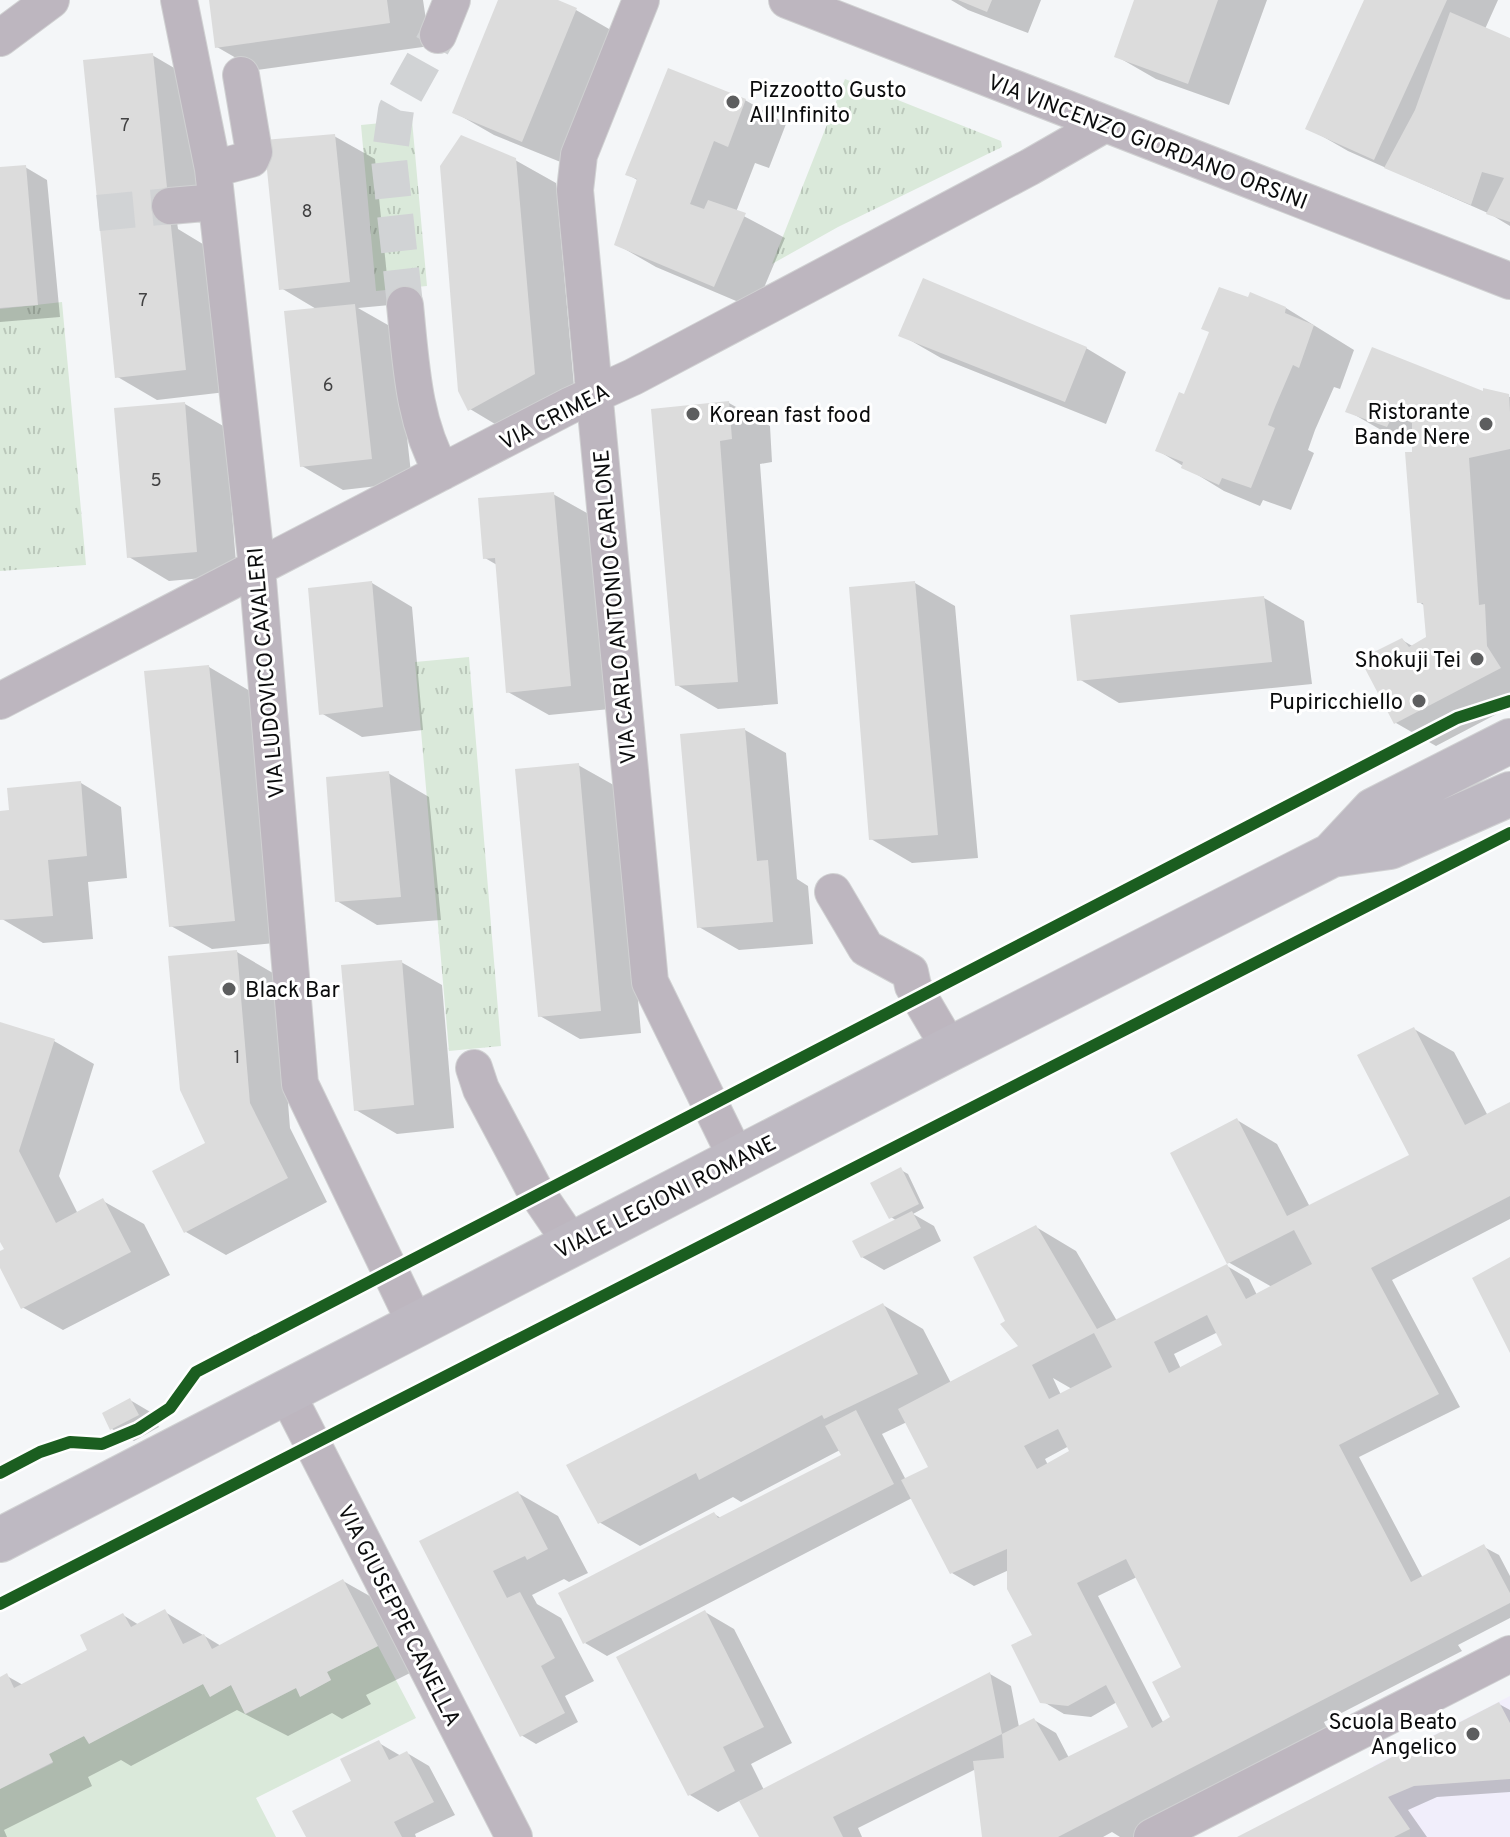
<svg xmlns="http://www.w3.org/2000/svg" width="1510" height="1837" viewBox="0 0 1510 1837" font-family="Overpass,sans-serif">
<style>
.education{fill:#f1eefb}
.grass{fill:url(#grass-tufts)}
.garden{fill:#dae9da}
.shadow{fill:#0003;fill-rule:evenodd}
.building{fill:#dcdcdc;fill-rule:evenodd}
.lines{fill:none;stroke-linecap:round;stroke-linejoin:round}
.minor-tunnel{stroke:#d1d3d5;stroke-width:36;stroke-dasharray:36 18;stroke-linecap:butt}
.minor-casing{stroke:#d0d1d2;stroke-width:38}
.major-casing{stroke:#d0d1d2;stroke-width:46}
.minor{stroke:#bdb6bf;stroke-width:36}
.major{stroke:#beb9c2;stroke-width:44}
.cycleway-casing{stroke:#fff;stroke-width:17}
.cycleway{stroke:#1b5e20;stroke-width:12}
.poi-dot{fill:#5d5e5f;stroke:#fff;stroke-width:3}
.labels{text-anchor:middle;stroke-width:6;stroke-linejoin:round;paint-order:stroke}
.number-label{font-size:18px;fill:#424243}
.poi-label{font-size:22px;fill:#0b0c0d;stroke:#fff;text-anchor:end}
.street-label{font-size:22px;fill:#0b0c0d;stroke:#fff}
</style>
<defs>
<pattern id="grass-tufts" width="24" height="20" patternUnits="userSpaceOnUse" patternTransform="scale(2)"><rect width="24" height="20" fill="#dae9da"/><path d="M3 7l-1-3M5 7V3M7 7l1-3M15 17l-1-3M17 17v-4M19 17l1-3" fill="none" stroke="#bac7ba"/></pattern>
</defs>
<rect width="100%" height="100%" fill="#f4f6f8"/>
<path class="education" d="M1510,1696V1837H1410V1829L1388,1797L1373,1766Z"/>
<path class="grass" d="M845,79L1001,141L1002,147L838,227L772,264Z
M412,120L427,286L376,291L361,125Z
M62,302L86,565L0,571V309Z
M469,657L501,1046L449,1051L415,662Z"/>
<path class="garden" d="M378,1646L416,1718L256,1798L276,1837H0V1789L53,1763L49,1754L84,1736L89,1743L203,1684L210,1696L231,1685L246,1714L296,1688L301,1696L331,1680L327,1672Z"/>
<path class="shadow" d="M211,0H423L430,46L257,70L217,47Z
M500,0H552L576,10L616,33L563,163L494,135L454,112Z
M951,0H1041L1028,33L968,10Z
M1136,0H1267L1229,105L1156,79L1116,56Z
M1366,0H1498L1485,29L1510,40V226L1490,214L1348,151L1308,128Z
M152,55L193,79L208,212L176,215L178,229L211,249L226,392L157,400L116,376Z
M745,100L786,124L769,168L755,163L736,212L785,238L755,309L656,267L616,244L639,181L627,174Z
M334,136L375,159L390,305L358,308L395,329L412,482L343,490L302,466L318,310L281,288Z
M515,160L556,183L575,397L510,433L470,409Z
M25,167L47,180L60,317L0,322V169Z
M1286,308L1354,350L1340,389L1334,387L1315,430L1308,450L1314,453L1291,510L1263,500L1260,506L1224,491L1157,450L1185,396Z
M901,335L1086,348L1126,372L1106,424L941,358Z
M1484,393L1510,397V707L1436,746L1396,723L1402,640L1414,647L1428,638L1425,606L1419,602L1414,444L1388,434L1348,411Z
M729,403L770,426L772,462L760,464L778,704L718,709L677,685L653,411Z
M185,404L225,427L237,575L169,581L129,557Z
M553,494L594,517L610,709L549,715L508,692L497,565L485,558Z
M372,583L412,607L423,730L362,737L321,713Z
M915,583L955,606L978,858L912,863L871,839Z
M1264,598L1304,621L1312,684L1119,703L1079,679Z
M209,667L250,691L275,943L212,949L171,926Z
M745,730L786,753L797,879L808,886L813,944L739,950L699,927Z
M578,765L619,788L641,1033L580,1039L540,1016Z
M388,773L429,797L441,920L377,925L337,901Z
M81,783L121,807L127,878L88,882L93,939L43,943L2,919L0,813L11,812Z
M237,952L278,976L290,1128L327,1202L226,1255L186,1232L208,1144Z
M401,962L442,985L454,1128L397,1134L356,1110Z
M0,1025L54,1041L94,1064L59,1176L78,1214L103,1201L144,1224L170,1275L63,1330L22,1307L0,1264V1253L6,1250L0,1238Z
M1414,1029L1454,1052L1488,1116L1510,1104V1219L1392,1280L1460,1407L1359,1457L1423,1578L1484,1547L1499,1555L1510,1576V1618L1458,1645L1462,1651L1324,1722L1332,1738L1143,1837H1120L1112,1832L1103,1837H984L976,1769L858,1828L862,1837H761L741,1800L718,1812L690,1795L705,1612L734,1629L792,1743L751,1764L764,1790L990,1674L1011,1686L1019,1727L1034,1720L1056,1733L1069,1758L1130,1728L1117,1702L1091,1717L1064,1714L1042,1701L1035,1636L1009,1570L974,1586L952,1573L912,1498L607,1656L585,1643L714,1514L721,1518L844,1456L840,1450L741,1502L733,1497L640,1546L599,1522L883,1305L923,1329L951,1383L1021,1347L1007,1321L1036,1227L1076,1251L1117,1321L1227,1266L1249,1279L1257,1295L1272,1287L1228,1262L1237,1120L1277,1144L1310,1207L1412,1156ZM1218,1332L1224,1346L1181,1369L1174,1354ZM1053,1378L1072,1389L1061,1395ZM907,1422L933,1468L906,1480L882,1434ZM1069,1446L1072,1452L1048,1465L1045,1459ZM1137,1577L1184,1668L1172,1716L1164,1724L1098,1596Z
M901,1170L908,1174L924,1208L913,1214L934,1226L941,1241L884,1270L862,1257L897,1221L891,1217Z
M130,1400L152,1413L159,1427L134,1441L112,1429Z
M518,1493L558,1516L588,1573L569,1582L564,1579L532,1595L537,1604L561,1618L594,1681L565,1696L578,1722L536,1744L521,1735L422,1542Z
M343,1581L384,1604L418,1669L366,1695L371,1704L342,1719L332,1713L288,1736L237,1710L131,1766L121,1760L88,1777L92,1786L4,1830L7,1837H0V1679L7,1676L23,1685L90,1651L123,1615L139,1625L165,1612L221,1646Z
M1499,1704L1510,1710V1792L1437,1797L1408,1810L1427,1837H1241Z
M379,1743L401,1756L407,1753L429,1766L455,1815L415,1834L416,1837H308L353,1781Z"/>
<path class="building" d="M209,0H387L390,23L215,48Z
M498,0H558L577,8L522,142L452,113Z
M958,0H992L987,12Z
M1134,0H1218L1188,84L1114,57Z
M1364,0H1447L1374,160L1305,129Z
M1450,12L1510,38V222L1486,214L1504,178L1482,172L1471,205L1384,168L1415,110Z
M153,53L186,370L115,378L83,60Z
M668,68L746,99L728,147L714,141L690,204L704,209L708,200L746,213L714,287L614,245L637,179L625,175Z
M335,134L350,282L279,290L264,140Z
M461,135L516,158L535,374L468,411L458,391L440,166Z
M26,165L38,305L0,308V167Z
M923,278L1087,347L1065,402L898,336Z
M1219,287L1248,297L1250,292L1286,307L1285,313L1314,325L1299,368L1293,365L1275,407L1268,425L1275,428L1251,488L1222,478L1219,485L1181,468L1183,462L1155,451L1179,392L1184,394L1209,332L1201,329Z
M355,304L372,459L300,467L284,311Z
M1372,347L1483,391V388L1509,394L1510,412V449L1469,458L1479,605L1485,604L1487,646L1501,668L1394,724L1360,659L1402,638L1409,647L1426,637L1423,603H1417L1405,452H1412V423L1393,415L1387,427L1345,412Z
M729,401L732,439L720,441L738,682L675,686L651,409Z
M185,402L197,552L127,558L114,408Z
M554,492L571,686L506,693L495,558L483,559L478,498Z
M372,581L383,707L319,715L308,588Z
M915,581L938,835L869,840L849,587Z
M1264,596L1272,662L1077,681L1070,615Z
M209,665L235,921L169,927L144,671Z
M745,728L757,861L768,860L773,922L697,928L680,734Z
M579,763L601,1011L538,1017L515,769Z
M389,771L401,897L335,902L326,777Z
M81,781L87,856L48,860L53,916L0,920V811L9,810L7,788Z
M237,950L250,1103L288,1178L184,1233L152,1171L205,1143L180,1090L168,956Z
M402,960L414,1105L354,1111L341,965Z
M0,1022L55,1039L19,1151L56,1223L103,1198L131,1252L21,1309L0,1268V1251L4,1249L0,1242Z
M1414,1027L1465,1125L1510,1102V1196L1371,1268L1439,1394L1339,1445L1411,1582L1484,1544L1510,1593V1603L1058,1837H982L973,1761L1004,1758L1002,1734L833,1817L843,1837H759L739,1801L990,1672L1002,1734L1034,1718L1059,1761L1128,1727L1106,1685L1068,1706L1040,1703L1011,1645L1032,1635L1007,1589V1549L950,1574L901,1480L928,1467L898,1409L1018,1346L1000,1324L1005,1321L973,1257L1036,1225L1097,1329L1227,1264L1246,1299L1312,1264L1294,1230L1227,1264L1170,1153L1237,1118L1287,1216L1409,1155L1357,1055ZM1207,1315L1222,1345L1169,1373L1154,1342ZM1094,1333L1112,1367L1049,1399L1032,1365ZM1058,1429L1069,1451L1037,1469L1024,1446ZM1126,1559L1181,1667L1152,1682L1170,1717L1152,1728L1077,1583Z
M901,1167L919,1204L889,1219L870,1183Z
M912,1211L921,1228L861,1258L852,1241Z
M1510,1257V1353L1472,1278Z
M883,1303L918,1374L824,1419L822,1415L699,1480L696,1473L598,1524L566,1465Z
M130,1398L139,1415L110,1430L102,1413Z
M856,1410L894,1484L583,1644L558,1593L714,1512L718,1518L841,1455L825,1426Z
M518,1491L548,1549L527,1560L525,1556L493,1571L507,1598L520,1592L555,1658L541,1666L565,1713L520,1737L419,1541Z
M343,1579L378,1646L327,1672L331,1680L300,1697L296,1688L245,1714L231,1685L210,1697L203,1684L89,1744L84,1736L49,1754L53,1762L0,1789V1677L7,1673L14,1688L87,1650L80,1635L123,1613L131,1627L165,1609L183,1644L204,1634L212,1649Z
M705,1610L764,1727L723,1747L735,1771L688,1796L616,1657Z
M1499,1702L1510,1723V1779L1414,1786L1388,1797L1410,1829L1394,1837H1237Z
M379,1740L389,1760L407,1751L434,1802L394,1822L402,1837H306L292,1811L351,1781L340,1759Z"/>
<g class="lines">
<path class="minor-tunnel" d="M98,213L170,206
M405,305L389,159L396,110L438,35"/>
<defs>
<path id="minor" d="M179,0L213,169L257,568L300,1084L416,1325
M641,0L579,155L575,190L650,982L737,1159
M787,0L1510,281
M438,35L452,0
M0,38L51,0
M213,169L251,159L254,152L241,75
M170,206L216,202
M405,305C411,364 413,421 442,472
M0,701L569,406L633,377L1030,167L1105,124
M833,892L866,948L910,972L913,986L950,1049
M474,1068L481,1089L533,1187L572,1244
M286,1392L514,1837
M1152,1837L1510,1654"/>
<path id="major" d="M1332,855L1374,810L1510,741
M0,1540L950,1049L1332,855L1390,847L1510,794"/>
</defs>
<use href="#minor" class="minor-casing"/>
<use href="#major" class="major-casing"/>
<use href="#minor" class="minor"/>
<use href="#major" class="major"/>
<defs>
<path id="cycleway" d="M0,1473L40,1452L70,1442L102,1444L138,1429L170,1408L196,1372L1457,718L1510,701
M0,1604L1510,833"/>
</defs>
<use href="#cycleway" class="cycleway-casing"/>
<use href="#cycleway" class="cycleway"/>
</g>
<g class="poi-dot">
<circle cx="733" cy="102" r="8"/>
<circle cx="693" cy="414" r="8"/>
<circle cx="1486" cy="424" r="8"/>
<circle cx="1477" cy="659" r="8"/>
<circle cx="1419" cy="701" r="8"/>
<circle cx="229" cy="989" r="8"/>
<circle cx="1473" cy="1734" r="8"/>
</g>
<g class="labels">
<g class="number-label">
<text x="125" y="131">7</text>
<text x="307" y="217">8</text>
<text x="143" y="306">7</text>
<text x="328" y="391">6</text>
<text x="156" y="486">5</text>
<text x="237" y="1063">1</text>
</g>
<g class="poi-label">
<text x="749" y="97" text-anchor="start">Pizzootto Gusto<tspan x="749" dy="25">All'Infinito</tspan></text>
<text x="1470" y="419">Ristorante<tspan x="1470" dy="25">Bande Nere</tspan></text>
<text x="709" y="422" text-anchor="start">Korean fast food</text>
<text x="1461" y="667">Shokuji Tei</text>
<text x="1403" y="709">Pupiricchiello</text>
<text x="245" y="997" text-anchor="start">Black Bar</text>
<text x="1457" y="1729">Scuola Beato<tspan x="1457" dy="25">Angelico</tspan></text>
</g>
<g class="street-label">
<text transform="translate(1148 141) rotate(21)" y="8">VIA VINCENZO GIORDANO ORSINI</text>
<text transform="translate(554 416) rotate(-27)" y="8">VIA CRIMEA</text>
<text transform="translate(614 607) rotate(-95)" y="8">VIA CARLO ANTONIO CARLONE</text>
<text transform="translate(265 673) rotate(-95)" y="8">VIA LUDOVICO CAVALERI</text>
<text transform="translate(665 1196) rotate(-27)" y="8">VIALE LEGIONI ROMANE</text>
<text transform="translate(400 1615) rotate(63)" y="8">VIA GIUSEPPE CANELLA</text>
</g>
</g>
</svg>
